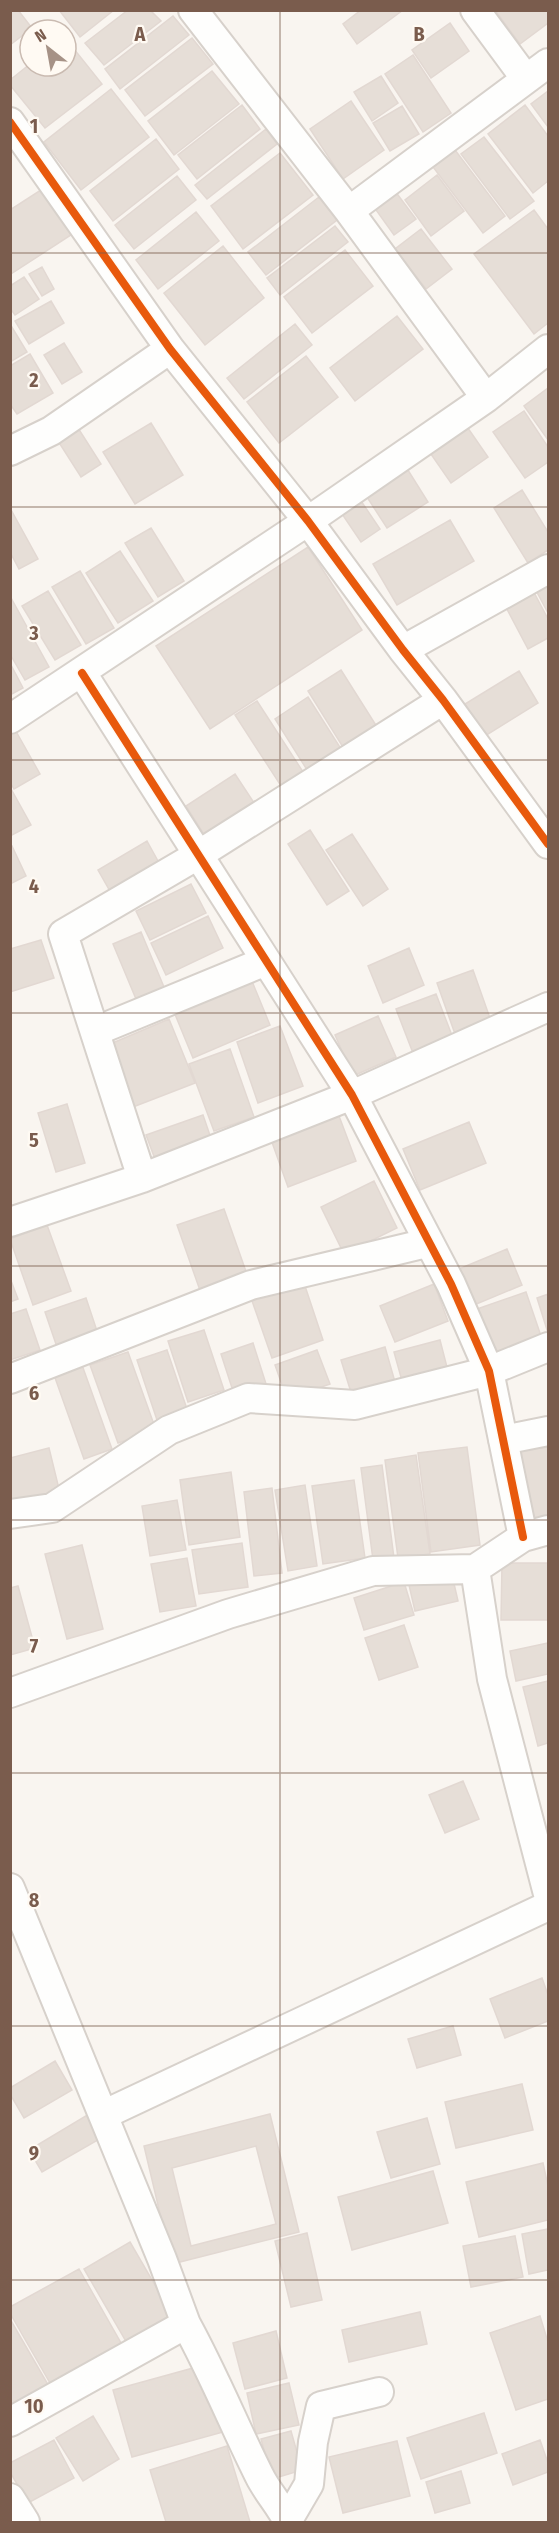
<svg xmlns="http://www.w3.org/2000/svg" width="559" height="2533" viewBox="0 0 559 2533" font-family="'Fira Sans Condensed',sans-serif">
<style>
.building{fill:#e6ded7;stroke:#e2d8d2;stroke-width:1.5;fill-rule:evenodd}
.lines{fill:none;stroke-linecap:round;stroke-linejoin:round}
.minor-casing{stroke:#d7d1cb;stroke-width:32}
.minor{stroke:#fefefd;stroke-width:28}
.cycleway-casing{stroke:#fffaf3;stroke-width:11}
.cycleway{stroke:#e8590c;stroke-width:8}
.grid{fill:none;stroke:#7a5c4d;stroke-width:1.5;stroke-opacity:0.55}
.grid-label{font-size:20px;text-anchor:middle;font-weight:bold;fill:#7a5c4d;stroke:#fffaf3;stroke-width:4.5;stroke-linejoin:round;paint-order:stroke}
</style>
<rect width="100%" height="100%" fill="#f9f5f0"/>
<path class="building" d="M10,10H18L32,28L10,45Z
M59,10H114L80,37Z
M128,10H150L161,21L104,65L85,43Z
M361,10H403L357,44L343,24Z
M495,10H548V23L520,44Z
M173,16L189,35L120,89L105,69Z
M450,23L469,51L431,78L412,50Z
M192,38L213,64L145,116L125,90Z
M66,39L102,84L45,128L10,85V80L30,64L66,66Z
M413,55L451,113L423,132L385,74Z
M212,71L239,104L174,155L148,121Z
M381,76L398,103L372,121L354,92Z
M111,89L149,137L81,190L44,142Z
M548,91V127L531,104Z
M351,101L384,150L343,179L310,129Z
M242,105L260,129L197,179L178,155Z
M525,105L548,136V181L533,193L488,134Z
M402,106L419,134L390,151L373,123Z
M266,129L277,144L207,199L195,185Z
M484,137L534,201L510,219L461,154Z
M156,139L179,169L113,221L90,191Z
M455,150L505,216L483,233L433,167Z
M280,153L313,195L243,249L211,206Z
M437,175L464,211L431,236L405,200Z
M177,176L196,200L134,249L115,225Z
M47,186L77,231L11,274L10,210Z
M392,187L416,219L394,235L371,203Z
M319,197L337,220L266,275L248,252Z
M534,210L548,229V323L534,334L474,254Z
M196,212L219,241L158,289L136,260Z
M335,226L348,242L280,295L267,278Z
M421,229L452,269L426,289L395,249Z
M223,246L264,298L205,345L164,293Z
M345,250L373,286L312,333L284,297Z
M42,267L54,289L42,296L29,274Z
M24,277L39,299L15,315L10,308V286Z
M51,301L64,323L29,344L15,321Z
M397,316L423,349L355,401L330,368Z
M10,324L27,352L10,362Z
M295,324L312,345L244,399L227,378Z
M64,343L82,372L62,384L44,355Z
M30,354L53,393L17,414L10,404V366Z
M306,356L338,397L279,443L247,402Z
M548,388V440L524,406Z
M524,411L548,447V462L525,478L493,432Z
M463,421L488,457L451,483L426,447Z
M151,423L183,475L135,504L103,452Z
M78,428L101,464L81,477L58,441Z
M406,467L428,502L387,528L365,494Z
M522,490L548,532V550L528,563L494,508Z
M359,498L380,529L361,542L340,511Z
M10,508L38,559L19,569L10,552Z
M450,520L474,561L397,605L373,564Z
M151,528L184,581L158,597L125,543Z
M308,547L362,630L210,729L156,646Z
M120,551L153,601L118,623L86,573Z
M80,571L114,628L86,644L52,587Z
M548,572V613L531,581Z
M529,583L548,619V638L528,649L501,598Z
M48,591L81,645L55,660L22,606Z
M10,596L49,667L25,680L10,654Z
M10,663L23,688L10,695Z
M341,670L379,730L346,752L308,691Z
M519,671L538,703L485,736L465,704Z
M308,697L343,752L309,773L275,719Z
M257,701L307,778L285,792L235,715Z
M13,726L40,774L14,789L10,782V728Z
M235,774L260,812L210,844L186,806Z
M10,787L31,825L10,836Z
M310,830L349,891L327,905L288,844Z
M352,834L388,889L363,906L326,850Z
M147,841L164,872L115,900L98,870Z
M12,846L26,876L10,884V847Z
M191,884L206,913L150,940L136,911Z
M208,916L223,948L166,975L151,943Z
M141,932L164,987L136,999L113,944Z
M41,940L54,978L10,992V949Z
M409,948L424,985L383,1003L368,966Z
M473,970L491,1021L455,1034L437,983Z
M249,974L270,1025L193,1058L172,1007Z
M436,994L453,1038L413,1053L396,1009Z
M378,1016L396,1057L353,1076L335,1035Z
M169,1019L195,1083L133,1107L108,1045Z
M280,1026L303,1086L258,1103L237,1042Z
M230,1049L254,1117L214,1131L189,1064Z
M67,1104L85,1163L56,1172L38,1113Z
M336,1108L356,1161L288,1187L269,1134Z
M203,1115L214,1147L158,1167L146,1135Z
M469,1122L486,1163L420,1190L403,1149Z
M374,1181L397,1228L344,1254L321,1207Z
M224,1209L249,1280L202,1296L177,1225Z
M47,1225L71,1291L33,1305L10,1239Z
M507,1249L522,1285L474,1305L459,1269Z
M10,1278L18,1299L10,1302Z
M303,1280L323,1340L272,1358L251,1298Z
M434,1284L448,1321L395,1342L380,1306Z
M526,1292L541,1336L492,1353L477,1309Z
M548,1294V1333L537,1298Z
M86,1298L98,1334L57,1347L45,1312Z
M26,1309L40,1350L10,1360V1314Z
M204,1330L224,1390L188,1402L168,1341Z
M440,1340L449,1375L404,1388L394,1352Z
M253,1343L267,1387L235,1397L221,1354Z
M385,1347L397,1389L354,1402L341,1360Z
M167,1350L189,1415L159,1426L137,1360Z
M317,1350L330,1384L287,1399L275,1365Z
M128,1352L156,1430L118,1443L90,1365Z
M82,1365L112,1449L84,1459L54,1375Z
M467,1447L480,1545L431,1552L418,1453Z
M548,1447V1524L528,1527L517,1451Z
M49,1448L61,1497L10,1504V1458Z
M416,1455L430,1554L398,1558L385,1460Z
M382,1465L394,1558L373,1560L361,1468Z
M231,1472L240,1537L189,1545L180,1480Z
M354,1480L365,1558L323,1564L312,1486Z
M305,1485L317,1566L288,1571L275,1490Z
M272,1488L282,1573L254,1576L244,1492Z
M177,1500L186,1550L150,1556L142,1506Z
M242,1543L248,1587L199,1594L192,1550Z
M82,1545L103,1629L67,1639L45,1554Z
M187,1558L196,1606L160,1612L151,1564Z
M502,1563H548V1620H501Z
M452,1575L458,1601L415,1611L409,1585Z
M404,1582L414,1615L364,1630L354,1598Z
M18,1586L35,1648L10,1655V1588Z
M404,1625L418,1667L379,1680L365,1638Z
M548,1643V1674L516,1681L510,1651Z
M548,1681V1743L538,1746L523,1687Z
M463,1781L479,1819L445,1833L429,1795Z
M542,1978L548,1995V2021L505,2038L490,1999Z
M453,2026L461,2055L417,2068L408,2039Z
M55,2061L72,2090L24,2118L10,2094V2088Z
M522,2084L533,2130L456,2148L445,2102Z
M89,2114L103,2137L42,2172L29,2150Z
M270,2114L299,2232L172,2264L144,2146ZM256,2146L276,2224L191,2246L172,2168Z
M427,2118L440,2164L391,2178L377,2132Z
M543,2163L548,2186V2220L479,2237L466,2182Z
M433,2171L448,2223L352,2250L338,2197Z
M548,2229V2270L529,2274L522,2234Z
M307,2233L322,2300L291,2307L275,2241Z
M515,2236L523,2277L471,2287L463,2246Z
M130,2242L177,2323L131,2350L84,2269Z
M79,2269L125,2350L54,2390L10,2313V2307Z
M420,2312L427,2344L349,2362L342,2330Z
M540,2316L548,2342V2399L516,2410L490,2333Z
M10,2319L50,2388L14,2408L10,2402Z
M276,2331L287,2378L245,2389L233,2343Z
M204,2365L223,2432L132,2457L113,2390Z
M289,2383L299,2425L256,2434L247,2393Z
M484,2413L497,2453L421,2479L407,2438Z
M93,2416L119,2459L83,2481L56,2438Z
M291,2431L302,2470L272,2479L261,2439Z
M54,2440L74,2478L28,2503L10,2472V2463Z
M540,2440L548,2463V2472L513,2485L502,2454Z
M397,2441L410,2496L343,2513L329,2457Z
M227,2446L250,2522H166L150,2470Z
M461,2471L470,2503L435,2513L426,2482Z"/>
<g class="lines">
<defs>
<path id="minor" d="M193,10L349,211L486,398
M475,10L526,79
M10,122L170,349L308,521L403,650L443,700L548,844
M349,211L548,63
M10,451L51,431L170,349
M403,650L548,569
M82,673L352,1095L451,1284L489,1371L523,1537
M10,719L308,521L486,398L548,349
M96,1031L266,961
M142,1178L63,934L198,855L443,700
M10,1222L142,1178L352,1095L548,1007
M10,1379L251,1285L427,1243
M503,1440L548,1431
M10,1514L52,1508L169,1430L248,1398L355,1405L489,1371L548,1347
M475,1569L492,1679L548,1894
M10,1693L228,1614L373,1571L475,1569L523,1537L548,1530
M10,1888L162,2259L186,2324L10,2422
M103,2115L548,1906
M186,2324C213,2373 234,2425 259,2475C267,2492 281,2506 288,2522
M10,2498L25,2522
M288,2520L309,2484L313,2442L321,2406L379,2392"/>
</defs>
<use href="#minor" class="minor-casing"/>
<use href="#minor" class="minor"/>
<defs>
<path id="cycleway" d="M10,122L170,349L308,521L403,650L443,700L548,844
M82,673L352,1095L451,1284L489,1371L523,1537"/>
</defs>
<use href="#cycleway" class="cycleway-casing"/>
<use href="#cycleway" class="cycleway"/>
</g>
<path class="grid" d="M280,10V2522M10,253H548M10,507H548M10,760H548M10,1013H548M10,1266H548M10,1520H548M10,1773H548M10,2026H548M10,2280H548"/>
<g class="grid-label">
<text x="140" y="41">A</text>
<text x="419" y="41">B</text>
<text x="34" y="133">1</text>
<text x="34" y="387">2</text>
<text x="34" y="640">3</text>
<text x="34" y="893">4</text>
<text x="34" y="1147">5</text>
<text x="34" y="1400">6</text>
<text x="34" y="1653">7</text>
<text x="34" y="1907">8</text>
<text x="34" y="2160">9</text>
<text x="34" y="2413">10</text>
</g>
<rect width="559" height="2533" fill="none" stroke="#7a5c4d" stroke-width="24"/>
<g transform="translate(48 48) rotate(329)"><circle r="28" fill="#fffaf3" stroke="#cabbb1" stroke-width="1.5"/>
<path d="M0-4.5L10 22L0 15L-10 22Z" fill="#a69286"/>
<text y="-9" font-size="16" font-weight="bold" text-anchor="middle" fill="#7a5c4d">N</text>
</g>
</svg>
